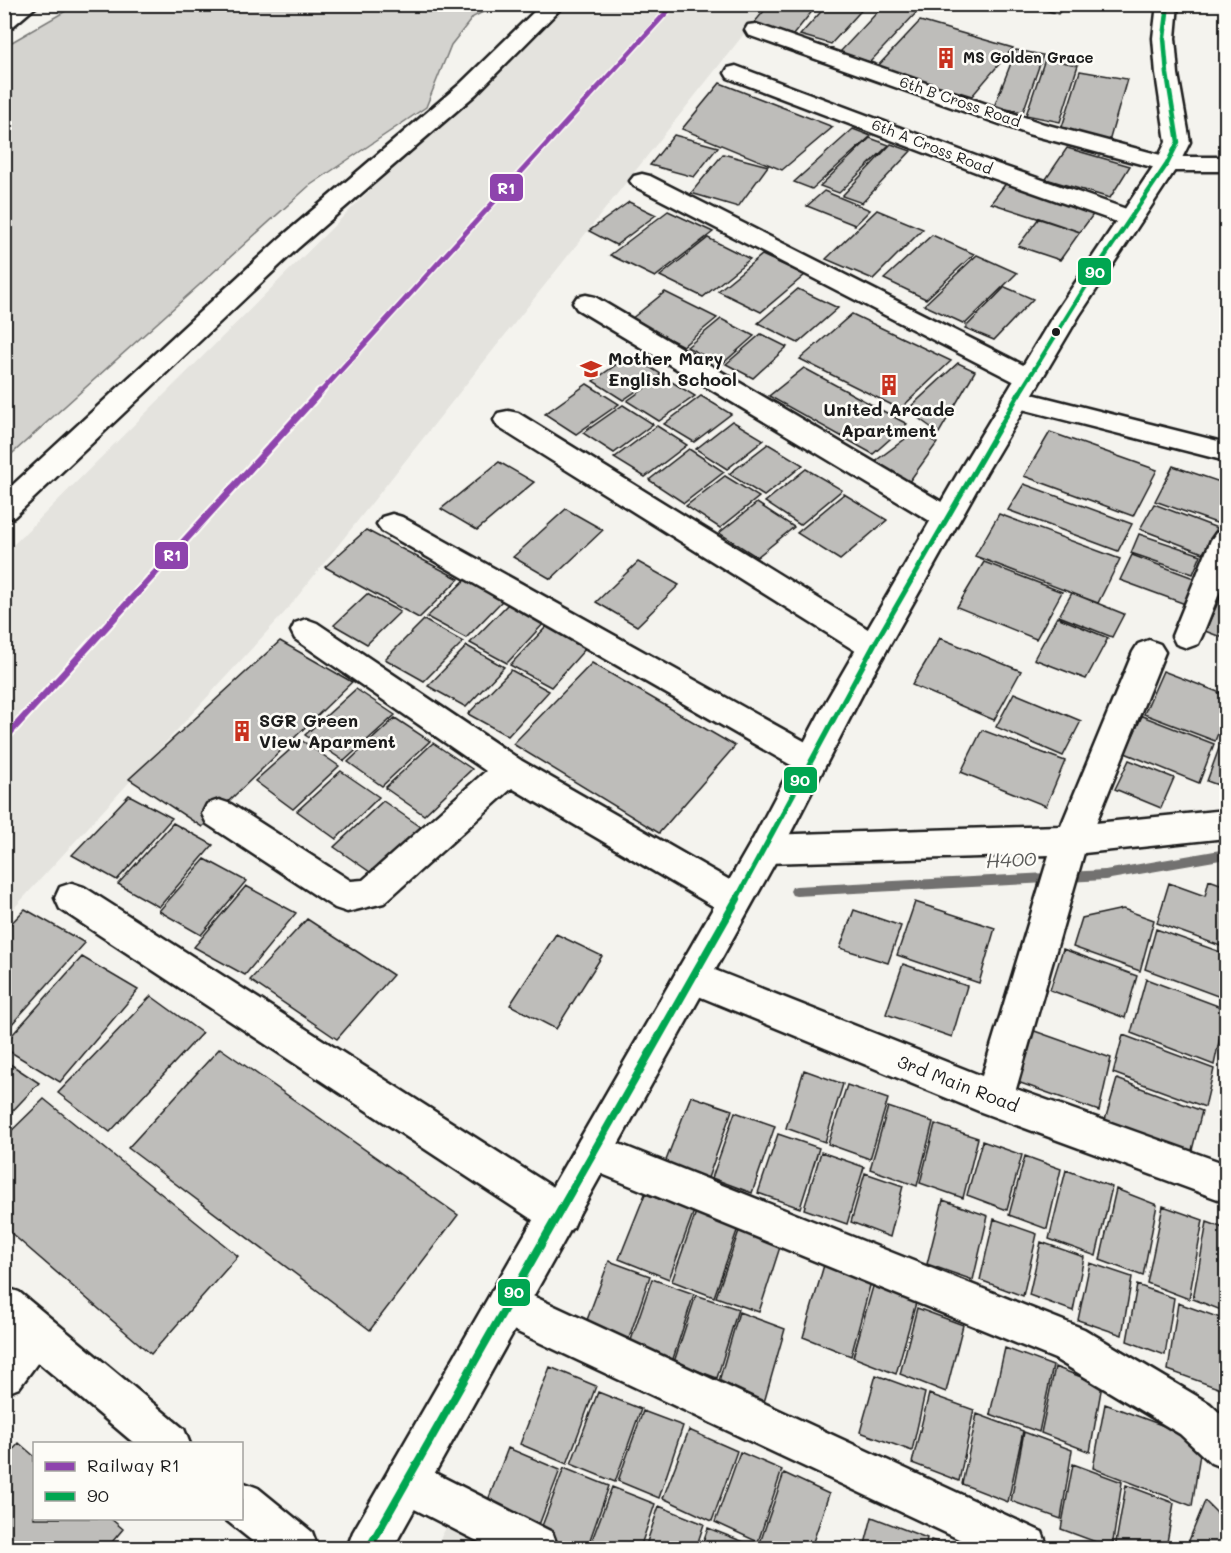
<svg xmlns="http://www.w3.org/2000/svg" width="1231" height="1553" viewBox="0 0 1231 1553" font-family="Mali,sans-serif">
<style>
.built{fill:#e4e3de}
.green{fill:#d4d3cf;stroke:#787876;stroke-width:1.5}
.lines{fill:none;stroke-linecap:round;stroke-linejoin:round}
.stream{fill:#72716f;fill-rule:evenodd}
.building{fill:#bebdba;stroke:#1c1c1c;stroke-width:1.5}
.minor-casing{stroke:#1c1c1c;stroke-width:5}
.major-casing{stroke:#1c1c1c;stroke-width:5}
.minor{fill:#fdfcf7;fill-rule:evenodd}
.major{fill:#fdfcf7;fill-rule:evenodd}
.bus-1-far2-casing{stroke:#fdfcf7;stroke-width:8}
.bus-1-far1-casing{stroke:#fdfcf7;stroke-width:10}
.bus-1-casing{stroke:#fdfcf7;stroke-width:12}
.bus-1-far2{stroke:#00a651;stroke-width:4.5}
.bus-1-far1{stroke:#00a651;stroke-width:5}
.bus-1{stroke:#00a651;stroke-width:8}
.rail-1-far1-casing{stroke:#fdfcf7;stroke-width:8}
.rail-1-casing{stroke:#fdfcf7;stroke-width:11}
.rail-1-far1{stroke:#8e44ad;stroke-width:5}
.rail-1{stroke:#8e44ad;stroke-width:7}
.bus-dot{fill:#1c1c1c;stroke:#fdfcf7;stroke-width:2}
.labels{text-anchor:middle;stroke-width:5;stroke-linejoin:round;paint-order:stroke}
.far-poi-label{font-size:15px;font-weight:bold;fill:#1c1c1c;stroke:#fdfcf7;text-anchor:start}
.far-street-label{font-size:15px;fill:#1c1c1c;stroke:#fdfcf7}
.poi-label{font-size:18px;font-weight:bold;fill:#1c1c1c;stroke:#fdfcf7;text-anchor:start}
.street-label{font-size:18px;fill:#1c1c1c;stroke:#fdfcf7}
.water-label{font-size:20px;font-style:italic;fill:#5c5c5a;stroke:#fdfcf7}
.line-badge{stroke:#fdfcf7;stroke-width:2}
.badge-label{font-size:16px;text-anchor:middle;font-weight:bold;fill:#fff}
</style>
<rect width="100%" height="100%" fill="#f4f3ee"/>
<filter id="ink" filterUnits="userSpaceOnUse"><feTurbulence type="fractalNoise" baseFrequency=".0167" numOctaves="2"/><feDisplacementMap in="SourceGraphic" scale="12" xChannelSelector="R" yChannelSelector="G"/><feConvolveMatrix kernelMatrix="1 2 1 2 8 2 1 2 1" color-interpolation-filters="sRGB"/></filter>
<g filter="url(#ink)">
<path class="built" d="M556,5H767L286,611L5,918V553Z
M446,1528L485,1548H435Z"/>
<path class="green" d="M76,5H497L473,17L451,45L426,107L309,186L5,460V46Z"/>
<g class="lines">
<path class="stream" d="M1226,849V859L1105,880L796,896L792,895L790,891L792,887L796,886L1105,870Z"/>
</g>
<path class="building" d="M770,4H818L793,35L753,24Z
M828,4H867L831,44L800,35Z
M885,4L917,12L870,62L839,53Z
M1026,4H1066L1058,14Z
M920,21L1013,48L972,96L877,67Z
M1016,50L1043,55L1023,112L994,107Z
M1045,59L1078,65L1060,122L1026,115Z
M1080,71L1127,79L1109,142L1060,133Z
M720,83L833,127L782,170L682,129Z
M853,129L871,136L812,189L794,182Z
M674,135L718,147L694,177L650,165Z
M870,138L889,145L839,193L820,186Z
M891,144L911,151L862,203L842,196Z
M1067,148L1130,166L1110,198L1046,179Z
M723,154L768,166L738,207L691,193Z
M1007,182L1095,212L1080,232L991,203Z
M824,191L870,210L855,225L807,206Z
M629,202L656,215L616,245L589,231Z
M877,210L923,229L873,279L826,259Z
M668,211L713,232L655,277L610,255Z
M1039,218L1080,232L1060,260L1018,246Z
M932,235L974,254L926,299L884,279Z
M708,238L750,259L703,297L660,276Z
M762,255L805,275L761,312L718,291Z
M977,255L1017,273L965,324L924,305Z
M1005,287L1033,299L994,340L965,328Z
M798,289L838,308L798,343L758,323Z
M665,292L717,318L683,346L631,319Z
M852,314L951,361L900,409L800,359Z
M721,319L754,336L721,365L687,347Z
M761,334L787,347L753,378L726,364Z
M630,355L661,374L623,400L593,381Z
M958,363L975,371L939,433L907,410Z
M804,368L907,424L873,454L769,396Z
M662,376L695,396L659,421L627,401Z
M587,384L619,404L576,434L545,414Z
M701,396L731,414L694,442L664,424Z
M623,405L653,424L614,453L583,433Z
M732,421L764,440L727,469L696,449Z
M657,426L687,445L645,477L614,458Z
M916,431L937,443L906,486L874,462Z
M1050,432L1157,470L1133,516L1024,476Z
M768,444L803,465L764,496L729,474Z
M689,449L724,472L684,503L649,480Z
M499,462L534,482L477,530L441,509Z
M1173,466L1226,484V516L1222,525L1155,501Z
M806,469L842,490L800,525L765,502Z
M725,476L759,497L720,528L686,506Z
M1024,484L1132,524L1118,551L1008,510Z
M844,494L887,520L840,560L797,533Z
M757,503L794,527L757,557L719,533Z
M1154,504L1217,528L1203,553L1140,529Z
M566,509L603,530L551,579L513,557Z
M999,514L1120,559L1098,603L975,556Z
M366,530L459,579L419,618L325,567Z
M1139,534L1201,555L1193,574L1131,553Z
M1132,555L1199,580L1188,605L1120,580Z
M638,562L679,585L637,626L596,602Z
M984,562L1062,592L1036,639L957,607Z
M465,580L503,600L466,638L427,617Z
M1223,592L1226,593V639L1205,631Z
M1072,593L1124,614L1112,637L1059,616Z
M367,594L400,612L367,644L334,625Z
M511,601L547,620L507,663L470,643Z
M1057,617L1108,638L1086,679L1034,659Z
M424,620L463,642L424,681L385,659Z
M547,626L587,647L551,687L510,665Z
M940,638L1021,671L994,720L912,685Z
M280,641L352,682L202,827L129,779Z
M467,646L504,667L466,707L428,686Z
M592,663L735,746L659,833L513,744Z
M511,670L549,691L508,736L468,714Z
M1163,671L1226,695V713L1215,741L1144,714Z
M356,689L395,715L344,761L305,735Z
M1014,693L1081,721L1063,756L996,727Z
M1142,716L1214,744L1199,783L1125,753Z
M395,718L430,741L382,786L348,762Z
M982,730L1065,761L1046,806L961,772Z
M301,740L339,766L293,809L255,781Z
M433,743L472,769L424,815L385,788Z
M1221,743L1226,745V788L1207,781Z
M1129,760L1174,778L1161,808L1115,789Z
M341,771L379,797L336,839L297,811Z
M129,795L172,818L117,880L72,855Z
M383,801L421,827L373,874L334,847Z
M173,823L213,845L159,907L118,884Z
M205,859L246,881L201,935L159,911Z
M1209,880L1226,886V948L1157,923L1169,883L1205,896Z
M246,886L296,913L245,975L194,947Z
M915,902L995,928L979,983L897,955Z
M25,909L85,943L10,1026L4,1023V931Z
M1123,909L1154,920L1140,971L1073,947L1082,918Z
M854,910L901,926L888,963L840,948Z
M307,919L393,975L337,1039L250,980Z
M1156,929L1226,954V984L1223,998L1145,969Z
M556,934L602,956L556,1029L510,1005Z
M1063,949L1137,976L1125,1018L1050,990Z
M82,957L138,990L60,1082L4,1048V1044Z
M903,964L967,986L952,1037L886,1014Z
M1146,979L1226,1009L1214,1065L1131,1033Z
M151,996L202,1033L110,1132L58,1093Z
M1026,1028L1111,1058L1099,1111L1012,1080Z
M1123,1035L1214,1069L1205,1107L1113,1073Z
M220,1048L458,1215L370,1330L128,1148Z
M4,1060L39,1083L4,1120Z
M804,1070L843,1084L825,1142L786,1128Z
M1117,1079L1202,1111L1191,1154L1105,1120Z
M847,1085L888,1099L870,1159L828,1144Z
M691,1096L732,1110L708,1178L665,1163Z
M44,1099L238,1256L151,1354L4,1227V1138Z
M888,1107L933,1122L917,1186L870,1169Z
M735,1112L775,1126L752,1193L712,1178Z
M935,1124L978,1138L963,1198L920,1183Z
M778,1134L819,1148L800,1208L758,1193Z
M982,1141L1022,1155L1007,1210L967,1195Z
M821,1152L864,1167L847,1224L804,1209Z
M1025,1156L1061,1169L1047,1229L1009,1215Z
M1066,1170L1112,1187L1096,1256L1049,1239Z
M865,1173L903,1186L890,1237L851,1222Z
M1116,1189L1157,1205L1143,1276L1100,1260Z
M645,1194L694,1211L669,1279L619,1259Z
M943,1200L988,1216L973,1280L927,1264Z
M1163,1206L1203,1220L1189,1299L1147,1283Z
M696,1212L738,1228L714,1297L672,1281Z
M994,1219L1037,1234L1023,1296L980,1280Z
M1207,1222L1226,1229V1312L1193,1299Z
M740,1228L781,1244L759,1312L716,1297Z
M1041,1242L1084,1257L1073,1311L1029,1295Z
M609,1261L650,1276L627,1344L584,1328Z
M1090,1263L1132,1277L1122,1335L1078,1320Z
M824,1265L871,1282L851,1356L803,1337Z
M652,1279L694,1294L672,1362L629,1346Z
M874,1283L917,1299L896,1374L853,1357Z
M1137,1285L1174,1298L1165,1355L1127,1341Z
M696,1295L738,1309L717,1378L674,1362Z
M1178,1303L1226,1320V1391L1168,1370Z
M917,1308L963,1325L946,1392L900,1374Z
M739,1312L785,1329L763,1406L717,1388Z
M1005,1348L1053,1366L1039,1432L990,1414Z
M550,1367L596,1386L567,1464L520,1444Z
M1055,1367L1102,1385L1090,1452L1041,1433Z
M876,1375L925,1393L912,1451L860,1432Z
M598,1392L641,1409L615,1482L571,1464Z
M929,1394L974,1410L959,1481L912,1463Z
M1105,1404L1202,1440L1192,1506L1093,1468Z
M643,1411L683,1426L659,1498L618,1481Z
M977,1414L1023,1431L1008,1502L962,1484Z
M689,1430L737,1451L712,1521L663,1498Z
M1024,1432L1072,1450L1061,1519L1011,1501Z
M19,1443L34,1456V1518H110L123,1529L107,1548H4V1460Z
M508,1448L560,1470L534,1538L482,1516Z
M740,1452L782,1470L758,1542L715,1522Z
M1073,1464L1122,1482L1112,1548L1061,1529Z
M564,1468L609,1486L587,1548H551L536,1542Z
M784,1473L829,1494L811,1548H772L760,1543Z
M1126,1485L1174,1503L1166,1548H1115Z
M612,1487L655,1504L640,1548H589Z
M1205,1501L1226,1522V1548H1186Z
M659,1506L704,1524L696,1548H645Z
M872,1517L927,1538L925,1548H864Z
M708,1528L754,1546L753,1548H701Z
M931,1540L953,1548H929Z"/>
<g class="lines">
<defs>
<path id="minor" d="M15,4H39L12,27L4,28V12Z
M542,4H565L476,94L298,248L14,517L4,520V493L280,238L460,84Z
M756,24L1044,124L1168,157H1226V171H1167L1028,134L748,35L745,30L748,25Z
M736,66L997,164L1138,213L1141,218L1138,223L1129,225L1120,223L981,174L728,78L725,73L728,68Z
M642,174L650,176L1037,372L1041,378L1037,384L1028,387L1019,384L634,186L630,181L634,176Z
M586,295L595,297L955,510L959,517L955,524L945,527L935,524L577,309L573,303L577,297Z
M1016,390L1226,443V461L1006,405L1002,399L1006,393Z
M508,411L518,413L884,639L888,647L884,655L873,659L862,655L498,427L494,420L498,413Z
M392,514L402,517L822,751L826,760L822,769L810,773L798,769L382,531L377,524L382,517Z
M1226,529V576L1202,636L1198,644L1187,648L1176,644L1172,636L1211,540L1216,533Z
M306,619L317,623L522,761L747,890L752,901L747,912L735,916L723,912L512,788L384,903L347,912L335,908L207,824L202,814L207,804L219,800L231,804L351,881L363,880L486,771L295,639L291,631L295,623Z
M1149,640L1160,644L1165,652L1096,823L1226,810V838L1084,853L1016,1089L1226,1164V1202L981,1112L679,988L674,977L679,966L692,961L982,1076L1049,855L765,863L753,859L748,849L753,839L765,835L1061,826L1133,652L1138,644Z
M72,883L84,887L573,1200L579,1214L573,1228L559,1233L545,1228L60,909L55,898L60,887Z
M594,1134L1084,1329L1210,1404L1226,1419V1469L1211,1463L1180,1434L1055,1359L580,1165L575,1152L580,1139Z
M507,1284L1042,1532L1048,1548H978L492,1320L486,1305L492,1290Z
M4,1287L19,1292L184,1429L190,1444H135L38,1362L19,1388L4,1394Z
M407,1459L552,1532L558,1548H491L391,1497L385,1481L391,1465Z
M242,1482L258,1488L312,1532L318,1548H261L226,1520L242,1518Z"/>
<path id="major" d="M1157,4H1178L1175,38L1178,74L1190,142L1179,164L1079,316L986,473L866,687L777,859L393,1548H347L353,1532L753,839L825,703L958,473L1053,316L1155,164L1166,142L1156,74L1153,38Z"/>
</defs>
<use href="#minor" class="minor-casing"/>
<use href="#major" class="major-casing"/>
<use href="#minor" class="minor"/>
<use href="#major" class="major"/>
<defs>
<path id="bus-1-far2" d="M1019,394L1099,265L1167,164L1178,142L1167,74L1164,38L1168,4"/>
<path id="bus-1-far1" d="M736,900L874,645L1020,392"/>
<path id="bus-1" d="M369,1548L737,899"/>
</defs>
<use href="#bus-1-far2" class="bus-1-far2-casing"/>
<use href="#bus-1-far1" class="bus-1-far1-casing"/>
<use href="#bus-1" class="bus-1-casing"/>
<use href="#bus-1-far2" class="bus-1-far2"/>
<use href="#bus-1-far1" class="bus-1-far1"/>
<use href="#bus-1" class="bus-1"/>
<defs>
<path id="rail-1-far1" d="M319,394L674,4"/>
<path id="rail-1" d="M4,739L320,392"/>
</defs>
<use href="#rail-1-far1" class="rail-1-far1-casing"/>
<use href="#rail-1" class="rail-1-casing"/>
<use href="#rail-1-far1" class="rail-1-far1"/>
<use href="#rail-1" class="rail-1"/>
</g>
</g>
<defs>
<symbol id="building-bare" viewBox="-9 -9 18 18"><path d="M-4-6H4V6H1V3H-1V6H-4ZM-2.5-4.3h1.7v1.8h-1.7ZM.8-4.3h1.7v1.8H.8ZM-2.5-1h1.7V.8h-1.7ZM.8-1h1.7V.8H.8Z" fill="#c8321e" stroke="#fdfcf7" stroke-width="2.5" paint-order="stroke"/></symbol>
<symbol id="school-bare" viewBox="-9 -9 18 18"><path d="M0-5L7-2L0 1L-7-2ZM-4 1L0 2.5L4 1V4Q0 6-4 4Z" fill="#c8321e" stroke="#fdfcf7" stroke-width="2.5" paint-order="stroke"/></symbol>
</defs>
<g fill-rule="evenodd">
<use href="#building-bare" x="931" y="43" width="30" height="30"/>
<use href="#school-bare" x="576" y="354" width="30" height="30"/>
<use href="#building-bare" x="874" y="370" width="30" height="30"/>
<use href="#building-bare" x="227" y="716" width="30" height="30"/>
</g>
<circle class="bus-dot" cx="1056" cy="332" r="5"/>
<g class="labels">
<g class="far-poi-label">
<text x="963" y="63">MS Golden Grace</text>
</g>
<g class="far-street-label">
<text transform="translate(960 102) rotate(19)" y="5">6th B Cross Road</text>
<text transform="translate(932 147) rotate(21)" y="5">6th A Cross Road</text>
</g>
<g class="poi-label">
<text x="608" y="365">Mother Mary<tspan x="608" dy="21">English School</tspan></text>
<text x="889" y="416" text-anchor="middle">United Arcade<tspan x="889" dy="21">Apartment</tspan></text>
<text x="259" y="727">SGR Green<tspan x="259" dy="21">View Aparment</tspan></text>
</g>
<g class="street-label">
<text transform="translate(958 1084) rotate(21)" y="6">3rd Main Road</text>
</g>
<g class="water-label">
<text transform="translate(1011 860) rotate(-3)" y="7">H400</text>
</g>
</g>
<g class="line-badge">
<rect x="489" y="173" width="35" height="29" rx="6" fill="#8e44ad"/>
<rect x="1077" y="257" width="35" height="29" rx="6" fill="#00a651"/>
<rect x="154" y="541" width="35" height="29" rx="6" fill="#8e44ad"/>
<rect x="783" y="766" width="35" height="28" rx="6" fill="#00a651"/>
<rect x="497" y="1278" width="34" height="29" rx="6" fill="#00a651"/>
</g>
<g class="badge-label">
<text x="506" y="194">R1</text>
<text x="1095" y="278">90</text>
<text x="172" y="561">R1</text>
<text x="800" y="786">90</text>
<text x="514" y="1298">90</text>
</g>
<rect width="1231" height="1553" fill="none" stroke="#fdfcf7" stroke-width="24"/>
<rect x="12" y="12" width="1207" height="1529" fill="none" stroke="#1c1c1c" stroke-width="2" filter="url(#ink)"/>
<rect x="33" y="1442" width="210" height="78" fill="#fdfcf7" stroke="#a3a29f" stroke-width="1.5"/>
<rect x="45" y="1462" width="30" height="9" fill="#8e44ad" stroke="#a3a29f" stroke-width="1.5"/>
<text x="87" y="1472" font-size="18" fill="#1c1c1c">Railway R1</text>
<rect x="45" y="1492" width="30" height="9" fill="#00a651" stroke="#a3a29f" stroke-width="1.5"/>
<text x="87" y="1502" font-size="18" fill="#1c1c1c">90</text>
</svg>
